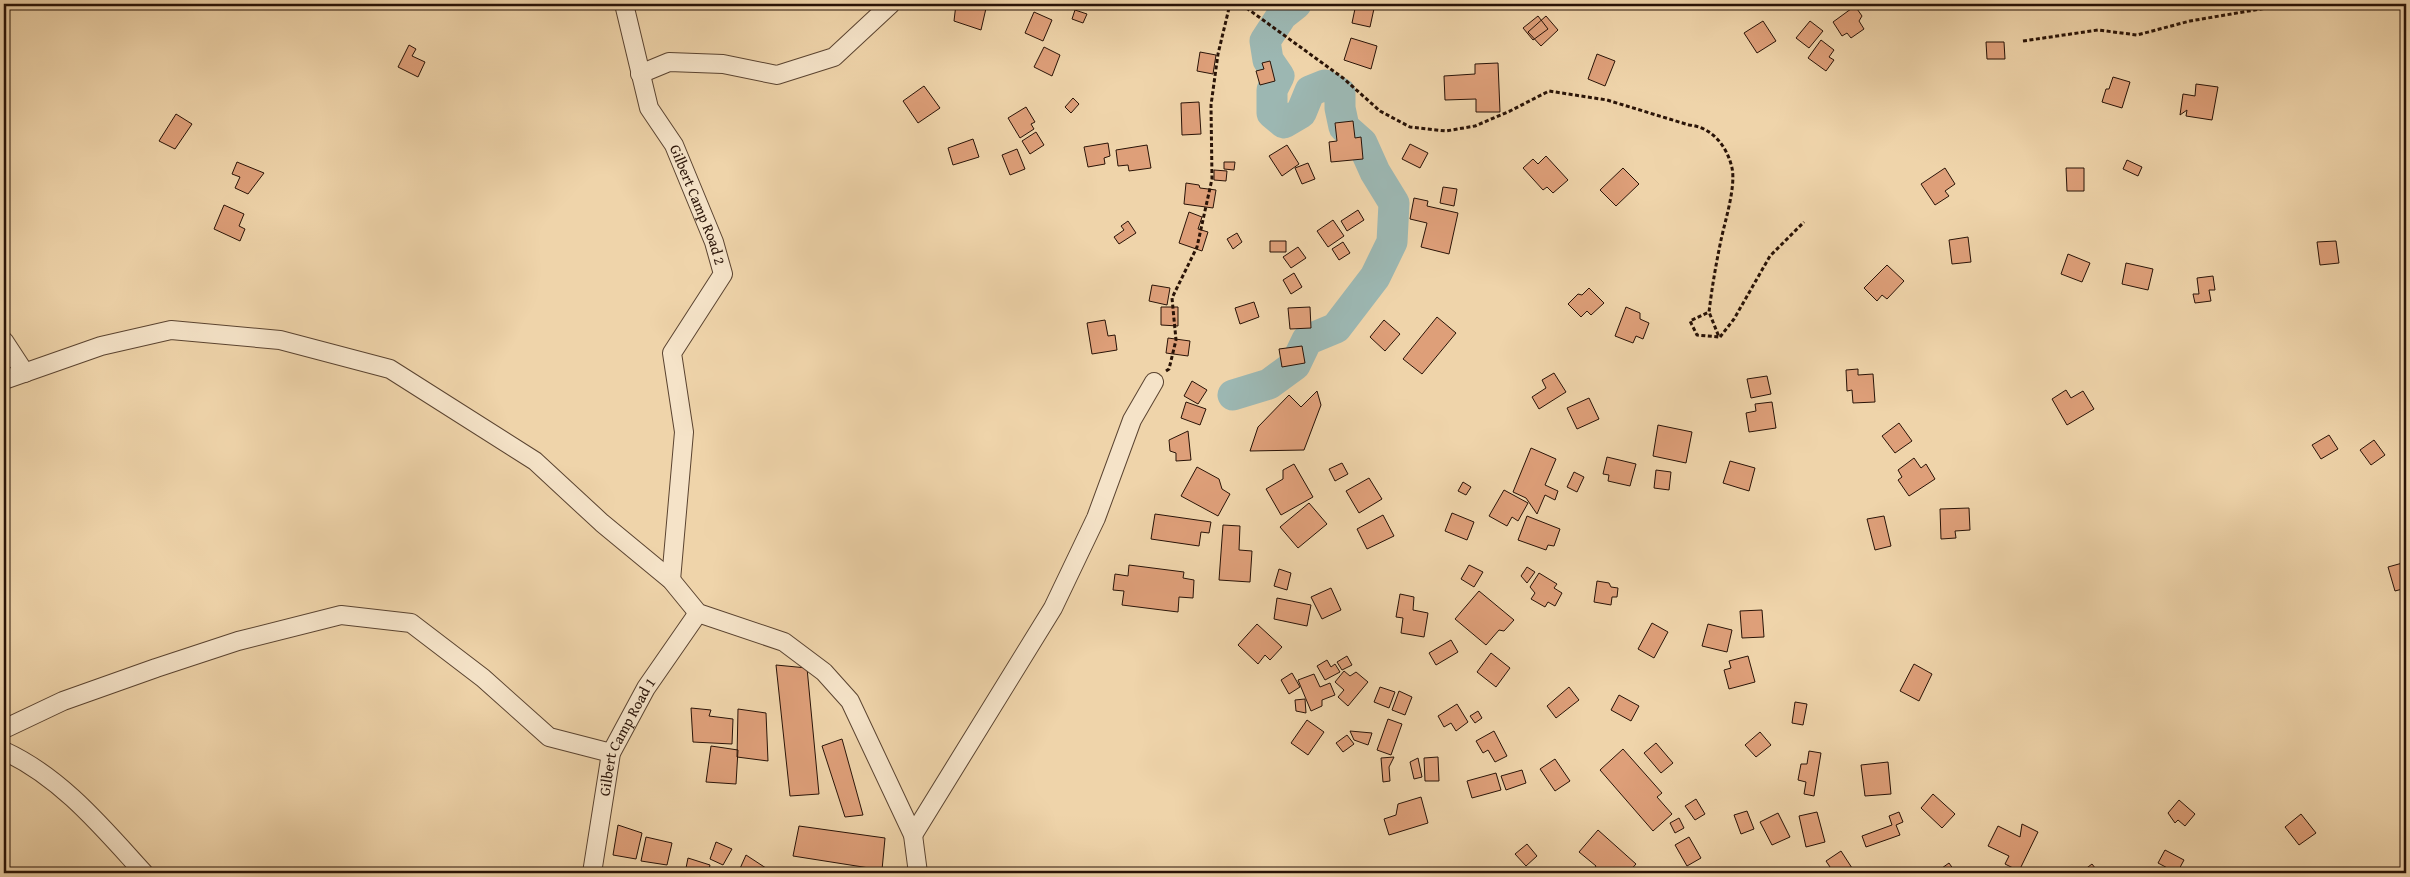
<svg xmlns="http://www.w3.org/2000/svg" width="2410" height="877" viewBox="0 0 2410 877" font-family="'Gentium Book Plus',serif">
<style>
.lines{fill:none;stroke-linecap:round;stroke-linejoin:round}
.river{stroke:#9cb7b2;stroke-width:31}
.building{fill:#de9f79;stroke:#291307}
.minor-casing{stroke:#5a4330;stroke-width:20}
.path{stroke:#291307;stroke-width:3;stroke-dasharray:4 2.5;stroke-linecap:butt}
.minor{stroke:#f5e3c8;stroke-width:18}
.labels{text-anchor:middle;stroke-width:4;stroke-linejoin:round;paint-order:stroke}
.street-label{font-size:15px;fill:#291307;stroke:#f5e3c8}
</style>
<rect width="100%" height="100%" fill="#efd4aa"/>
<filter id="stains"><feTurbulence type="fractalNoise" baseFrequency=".004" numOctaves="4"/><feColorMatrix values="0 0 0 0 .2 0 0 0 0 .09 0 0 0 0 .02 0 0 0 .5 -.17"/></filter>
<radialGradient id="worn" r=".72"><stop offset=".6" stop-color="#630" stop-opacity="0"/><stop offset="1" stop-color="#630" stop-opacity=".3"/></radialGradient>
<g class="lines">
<path class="river" d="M1233,395L1269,384L1295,365L1307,340L1336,328L1375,277L1392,242L1394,203L1375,172L1362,143L1344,127L1340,108V93L1325,85L1310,91L1301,113L1284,123L1272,113V90L1279,76L1268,60L1265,41L1282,15L1296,4"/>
</g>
<path class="building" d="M956,4H987L981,30L954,21Z
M1356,4H1375L1370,27L1352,23Z
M1855,6L1862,16L1859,21L1864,29L1851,38L1847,33L1842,36L1833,22Z
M1075,10L1087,14L1083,23L1072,19Z
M1034,12L1052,20L1043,41L1025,33Z
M1538,16L1548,29L1533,40L1523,28Z
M1546,16L1558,30L1541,46L1528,32Z
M1763,21L1776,41L1757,53L1744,33Z
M1810,21L1823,31L1809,48L1796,38Z
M1351,38L1377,46L1371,69L1344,60Z
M1821,40L1834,50L1829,57L1834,60L1826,71L1808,58Z
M1986,42H2004L2005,59H1987Z
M409,45L416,49L412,56L425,62L418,77L398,67Z
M1044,47L1060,55L1052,76L1034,67Z
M1200,52L1216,55L1213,74L1197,71Z
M1597,54L1615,61L1605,86L1588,79Z
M1270,61L1275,81L1260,85L1256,71L1264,69L1262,63Z
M1498,63L1500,112H1476V99L1445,100L1444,76L1475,74V64Z
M2113,77L2130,82L2122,108L2102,102L2106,89H2109Z
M2196,84L2218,87L2212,120L2186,116L2187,110L2180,115L2183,94L2195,96Z
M924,86L940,108L918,123L903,101Z
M1073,98L1079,104L1071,113L1065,107Z
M1199,102L1201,134L1182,135L1181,103Z
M1026,107L1035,122L1031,124L1034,129L1020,138L1008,118Z
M176,114L192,124L175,149L159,141Z
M1353,121L1355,138L1361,137L1363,159L1331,162L1329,142L1337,141L1335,123Z
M1036,132L1044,145L1030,154L1022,141Z
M973,139L979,157L953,165L948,148Z
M1108,143L1110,156L1104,158L1105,164L1088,167L1084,147Z
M1410,144L1428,153L1420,168L1402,159Z
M1147,145L1151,168L1129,171L1128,165L1118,166L1116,150Z
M1287,145L1299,164L1282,176L1269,156Z
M1017,149L1025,169L1010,175L1002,155Z
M1546,156L1568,180L1553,193L1547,187L1543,190L1523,168L1533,159L1538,164Z
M2127,160L2142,167L2138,176L2123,169Z
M237,162L264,173L248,194L235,188L240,177L232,174Z
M1224,162H1235L1234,170L1224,169Z
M1308,163L1315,179L1302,184L1295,168Z
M1623,168L1639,184L1616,206L1600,190Z
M1945,168L1955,184L1945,191L1949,196L1935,205L1921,184Z
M2066,168H2084V191H2067Z
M1214,170L1227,171L1226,181L1214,180Z
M1186,183L1199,185L1200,188L1216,190L1213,208L1184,204Z
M1443,187L1457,189L1454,206L1440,203Z
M1414,198L1428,201L1427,206L1458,213L1449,254L1421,247L1427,223L1410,219Z
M224,205L244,214L239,226L245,229L240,241L214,229Z
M1358,210L1364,220L1347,231L1341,221Z
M1189,212L1202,217L1198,229L1208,232L1202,251L1179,243Z
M1333,220L1344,236L1328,247L1317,231Z
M1128,221L1136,233L1119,244L1114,237L1124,230L1121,226Z
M1237,233L1242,242L1233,249L1227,239Z
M1968,237L1971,262L1952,264L1949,240Z
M1270,241H1286V252H1270Z
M2336,241L2339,263L2320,265L2317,242Z
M1343,242L1350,253L1339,260L1332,249Z
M1298,247L1306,258L1291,268L1283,257Z
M2068,254L2090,263L2082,282L2061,274Z
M2126,263L2153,269L2148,290L2122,284Z
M1887,265L1904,281L1887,299L1882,295L1877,301L1864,288Z
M1294,273L1302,287L1291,294L1283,280Z
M2213,276L2215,290H2209L2211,301L2195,303L2193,294H2199L2197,278Z
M1152,285L1170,288L1167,305L1149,301Z
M1589,288L1604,303L1591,315L1587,311L1581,317L1568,304L1578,294L1582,295Z
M1254,302L1259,317L1240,324L1235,308Z
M1161,307H1178V326L1161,325Z
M1310,307L1311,328L1290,329L1288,308Z
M1626,307L1640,313V319L1649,323L1643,339L1636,336L1633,343L1615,336Z
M1437,317L1456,333L1422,374L1403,359Z
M1105,320L1108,336L1115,335L1117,350L1092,354L1087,323Z
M1384,320L1400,334L1385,351L1370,337Z
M1168,338L1190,341L1188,356L1166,353Z
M1302,346L1305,363L1282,367L1279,349Z
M1858,369V375L1873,374L1875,402L1853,403L1852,390L1847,391L1846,370Z
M1554,373L1566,392L1539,409L1532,397L1546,388L1542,380Z
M1767,376L1771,394L1751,398L1747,379Z
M1192,381L1207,390L1198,404L1184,396Z
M2066,390L2071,398L2083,391L2094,409L2067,425L2052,399Z
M1317,391L1321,405L1304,450L1250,451L1258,427L1289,395L1301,407Z
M1589,398L1599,419L1577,429L1567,408Z
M1186,402L1206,409L1200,425L1181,418Z
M1772,402L1776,428L1749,432L1746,413L1756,411L1755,404Z
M1899,423L1912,441L1895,453L1882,436Z
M1658,425L1692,432L1686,463L1653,456Z
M1188,431L1191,460L1176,461V453L1170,451L1169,440Z
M2329,435L2338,449L2321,459L2312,445Z
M2374,440L2385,455L2371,465L2360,450Z
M1531,448L1556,459L1545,485L1558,491L1555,500L1545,495L1537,514L1526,498L1513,492Z
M1607,457L1636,464L1630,486L1608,481L1609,475L1603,474Z
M1914,458L1921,468L1926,464L1935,479L1909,496L1898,480L1902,477L1898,470Z
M1730,461L1755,468L1749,491L1723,483Z
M1342,463L1348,474L1335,481L1329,469Z
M1294,464L1313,497L1281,515L1266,489L1283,479V470Z
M1197,467L1219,479L1222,489L1230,494L1218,516L1181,496Z
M1656,470L1671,472L1669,490L1654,488Z
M1574,472L1584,477L1577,492L1567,487Z
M1369,478L1382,499L1359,513L1346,491Z
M1463,482L1471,487L1466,495L1458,491Z
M1504,490L1528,503L1518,521L1512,517L1507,526L1489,516Z
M1309,503L1327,524L1298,548L1280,527Z
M1969,508L1970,530L1955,531L1956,538L1941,539L1940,509Z
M1452,513L1474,522L1467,540L1445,531Z
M1155,514L1211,522L1209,533L1201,532L1199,546L1151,539Z
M1383,515L1394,536L1367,549L1357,529Z
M1527,516L1560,529L1554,546L1548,545L1546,550L1518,540Z
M1884,516L1891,546L1875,550L1867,519Z
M1223,525L1240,526L1239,550L1252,551L1250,582L1219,580Z
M2406,562V588L2395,591L2388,567Z
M1129,565L1184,572L1183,578L1194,580L1193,598L1179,597L1178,612L1122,605L1124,591L1113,590L1115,574L1128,576Z
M1469,565L1483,572L1474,587L1461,579Z
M1527,567L1535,572L1527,583L1521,576Z
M1279,569L1291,573L1287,590L1274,586Z
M1539,573L1557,584L1554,588L1562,593L1555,606L1548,602L1545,607L1531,599L1535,593L1530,587Z
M1597,581L1609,583L1611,587L1618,588L1617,597H1612L1611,605L1594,602Z
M1331,588L1341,610L1322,619L1311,597Z
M1479,591L1514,620L1504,631L1499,630L1486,645L1455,619Z
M1400,594L1414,597L1413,610L1428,613L1424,637L1401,633L1403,618L1396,617Z
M1277,598L1311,605L1307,626L1274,619Z
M1762,610L1764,637L1742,638L1740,611Z
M1652,623L1668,632L1654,658L1638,649Z
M1257,624L1282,647L1270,660L1265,655L1258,664L1238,645Z
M1708,624L1732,630L1727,652L1702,646Z
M1451,640L1458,652L1436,665L1429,653Z
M1491,653L1510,668L1496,687L1477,672Z
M1347,656L1352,665L1342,670L1337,662Z
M1748,656L1755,682L1729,689L1724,670L1731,668L1729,661Z
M1327,660L1331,667L1335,664L1340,672L1325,680L1317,666Z
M1914,664L1932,674L1919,701L1900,691Z
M776,665L807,668L819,794L790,796Z
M1344,671L1350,676L1356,672L1368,682L1348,706L1338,697L1344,690L1335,682Z
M1292,673L1300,687L1289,694L1281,680Z
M1314,674L1320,687L1330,683L1335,695L1322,700V706L1311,711L1298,680Z
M1380,687L1395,692L1389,708L1374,702Z
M1569,687L1579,700L1556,718L1547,706Z
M1399,691L1412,697L1405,715L1392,710Z
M1619,695L1639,706L1631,721L1611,710Z
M1305,699L1306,713L1296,711L1295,700Z
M1795,702L1807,704L1803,725L1792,723Z
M1457,704L1468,722L1456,731L1451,723L1444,727L1438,716Z
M691,708L711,710L709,716L733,719L732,744L693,742Z
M738,709L766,713L768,761L737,757Z
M1478,711L1482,718L1475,723L1470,716Z
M1388,719L1402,724L1391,755L1377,750Z
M1307,720L1324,732L1308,755L1291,743Z
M1350,731L1372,733L1368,745L1354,740Z
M1494,731L1507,756L1495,762L1488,750L1483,753L1476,741Z
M1760,732L1771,745L1756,757L1745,745Z
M1347,735L1354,744L1343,752L1336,743Z
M842,739L863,815L845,817L822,746Z
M1656,743L1673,763L1661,773L1644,753Z
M711,746L738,750L736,784L706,782Z
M1623,749L1662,793L1657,797L1672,814L1653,831L1600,770Z
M1809,751L1821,753L1814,796L1804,794L1806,782L1798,780L1801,764H1807Z
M1394,757L1389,767L1390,781L1383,782L1381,758Z
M1438,757L1439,781H1425L1424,758Z
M1418,758L1422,777L1414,779L1410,762Z
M1555,759L1570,781L1555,791L1540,769Z
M1888,762L1891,794L1865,796L1861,765Z
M1522,770L1526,783L1506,790L1501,776Z
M1496,773L1501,790L1472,798L1467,781Z
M1933,794L1955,814L1942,828L1921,808Z
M1421,797L1428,823L1389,835L1384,819L1396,815L1398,804Z
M1696,799L1705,814L1695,820L1685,806Z
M2179,800L2195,814L2185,826L2178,820L2175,823L2168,813Z
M1747,811L1754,829L1741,834L1734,815Z
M1817,812L1825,842L1806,847L1799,816Z
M1899,812L1903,822L1896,825L1900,835L1866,847L1862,836L1892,825L1889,816Z
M1778,813L1790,837L1772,845L1760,822Z
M2301,814L2316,833L2299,845L2285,827Z
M1679,818L1684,828L1675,833L1670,823Z
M2022,824L2038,832L2019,871L2005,864L2009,856L1988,846L1998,826L2020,837Z
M618,825L642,833L636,859L613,855Z
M799,826L885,838L882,870L793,856Z
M1598,830L1636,864L1628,873H1594L1593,871L1596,866L1579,852Z
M646,837L672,843L667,865L641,861Z
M1689,837L1701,858L1687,866L1675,845Z
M716,842L732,849L723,865L710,859Z
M1527,844L1537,856L1526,866L1515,854Z
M2165,850L2184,860L2177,873L2158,863Z
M1841,851L1852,868L1843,873H1834L1826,861Z
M746,855L772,872L771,873H738Z
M688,858L710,865L708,873H685Z
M1949,863L1956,873H1935Z
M2092,864L2099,873H2080Z"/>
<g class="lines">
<defs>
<g id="minor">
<path id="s1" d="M624,4L649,108L674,145L714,242L723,274L672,353L684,432L671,580"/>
<path d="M640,74L669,62L723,64L777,75L834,57L891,4"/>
<path d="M4,341L25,373"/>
<path d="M4,380L101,346L171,330L280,340L390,369L535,461L602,523L671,580L698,613L784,642L824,672L850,701L913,835L918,873"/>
<path d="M4,729L63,701L156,668L238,641L341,615L411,623L483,678L549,737L611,753"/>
<path d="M4,751C61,777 103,828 144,873"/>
<path d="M913,835L1053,608L1096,518L1132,420L1154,382"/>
<path id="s2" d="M592,873L611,753L646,688L698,613"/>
</g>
</defs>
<use href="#minor" class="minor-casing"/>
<path class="path" d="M1241,4L1343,78L1380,111L1410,127L1446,131L1475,126L1510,111L1549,91L1607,100L1689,125C1712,127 1727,146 1732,168C1736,187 1725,221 1721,240C1716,264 1712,287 1709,312L1690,321L1697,335L1719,337L1709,312
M2023,41L2098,30L2137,35L2190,21L2290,4
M1720,337L1734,319L1770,256L1804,222
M1166,371L1169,369L1176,340L1172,298L1197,247L1212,179L1211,105L1218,54L1230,4"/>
<use href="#minor" class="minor"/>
</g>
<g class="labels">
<g class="street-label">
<text dy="5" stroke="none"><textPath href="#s1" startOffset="216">Gilbert Camp Road 2</textPath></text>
<text dy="5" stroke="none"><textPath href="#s2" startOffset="142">Gilbert Camp Road 1</textPath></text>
</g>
</g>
<rect width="2410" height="877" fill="none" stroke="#efd4aa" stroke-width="20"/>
<rect x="5" y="5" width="2400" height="867" fill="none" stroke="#291307" stroke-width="2.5"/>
<rect x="10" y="10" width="2390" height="857" fill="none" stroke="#291307"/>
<rect width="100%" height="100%" filter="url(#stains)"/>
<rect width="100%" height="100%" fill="url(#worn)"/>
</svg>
